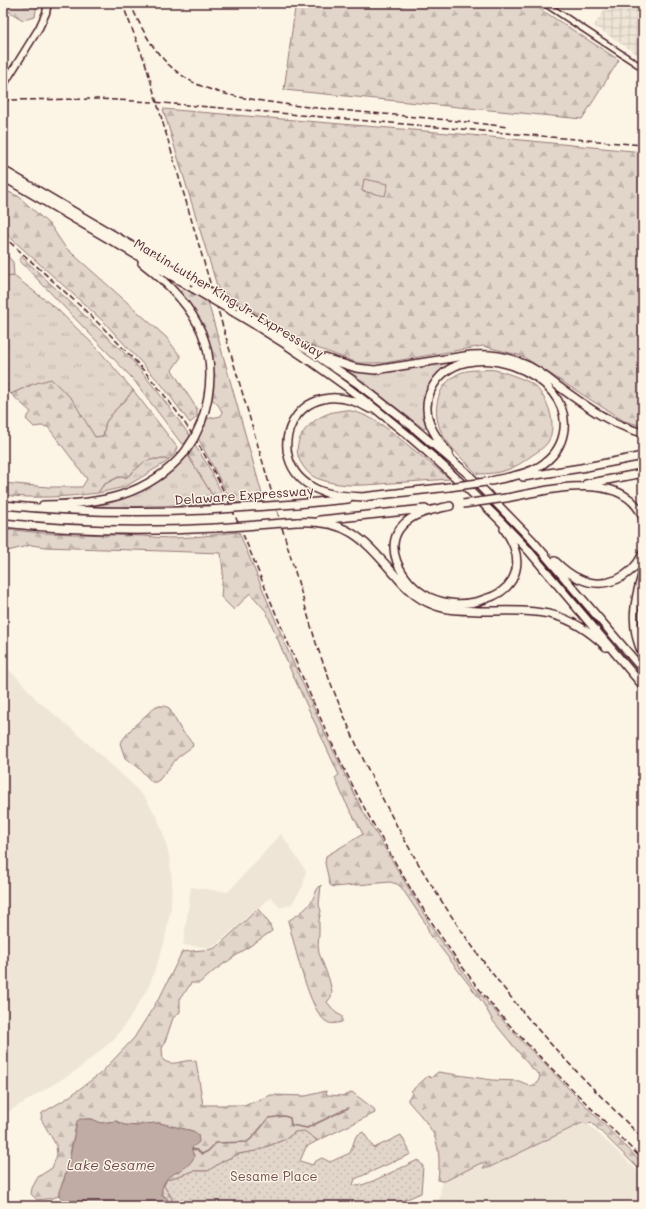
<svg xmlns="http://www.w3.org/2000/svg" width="646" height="1209" viewBox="0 0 646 1209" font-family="Mali,sans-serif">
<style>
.built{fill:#eee5d7}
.industrial{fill:url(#industrial-grid)}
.grass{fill:url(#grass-tufts);stroke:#967a7a}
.forest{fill:url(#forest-firs);stroke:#967a7a}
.park{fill:url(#park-dots);stroke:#967a7a}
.pitch{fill:#e2d5ca;stroke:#967a7a}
.water{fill:#c0aca5;stroke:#917474}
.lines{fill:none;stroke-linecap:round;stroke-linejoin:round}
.stream{stroke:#917474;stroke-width:1.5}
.minor-casing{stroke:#4a1f2b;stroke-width:8}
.major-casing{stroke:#4a1f2b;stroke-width:9}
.highway-casing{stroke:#4a1f2b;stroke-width:10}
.minor{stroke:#fcf5e5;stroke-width:4.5}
.major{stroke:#fcf5e5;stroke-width:6}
.highway{stroke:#fcf5e5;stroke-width:7}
.rail{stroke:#4a1f2b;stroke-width:1.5;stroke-dasharray:6 3;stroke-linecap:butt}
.highway-bridge-casing{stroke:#4a1f2b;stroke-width:10;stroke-linecap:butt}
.highway-bridge{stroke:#fcf5e5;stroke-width:7}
.labels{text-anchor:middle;stroke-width:3;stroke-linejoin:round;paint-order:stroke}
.street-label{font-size:13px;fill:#4a1f2b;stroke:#fcf5e5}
.park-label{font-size:13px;fill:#704c53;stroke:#fcf5e5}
.water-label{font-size:14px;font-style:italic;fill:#6d4950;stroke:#fcf5e5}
</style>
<defs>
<pattern id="industrial-grid" width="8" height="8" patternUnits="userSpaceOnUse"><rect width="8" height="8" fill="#eee5d7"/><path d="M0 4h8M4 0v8" fill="none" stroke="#cec4b9"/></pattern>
<pattern id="grass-tufts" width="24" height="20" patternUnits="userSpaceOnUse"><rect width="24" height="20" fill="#e2d5ca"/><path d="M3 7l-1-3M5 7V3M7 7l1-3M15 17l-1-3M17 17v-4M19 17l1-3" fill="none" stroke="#c3b6ae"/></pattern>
<pattern id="forest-firs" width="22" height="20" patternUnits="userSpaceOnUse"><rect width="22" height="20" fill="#e2d5ca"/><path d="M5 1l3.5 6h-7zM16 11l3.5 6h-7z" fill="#c3b6ae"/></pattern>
<pattern id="park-dots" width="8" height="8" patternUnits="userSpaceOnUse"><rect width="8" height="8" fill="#e2d5ca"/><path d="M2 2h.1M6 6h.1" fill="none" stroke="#c3b6ae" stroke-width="1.8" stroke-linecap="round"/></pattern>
</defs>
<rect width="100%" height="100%" fill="#fcf5e5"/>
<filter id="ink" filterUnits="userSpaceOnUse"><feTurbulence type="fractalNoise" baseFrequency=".025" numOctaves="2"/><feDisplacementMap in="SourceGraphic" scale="8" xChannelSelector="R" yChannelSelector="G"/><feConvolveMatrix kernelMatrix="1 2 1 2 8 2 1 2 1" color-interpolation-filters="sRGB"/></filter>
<g filter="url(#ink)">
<path class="built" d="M3,665L17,677L36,699L73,730L129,781L146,799L157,817L163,832L170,860L172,883L171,907L164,944L149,986L130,1018L114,1039L79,1069L3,1115Z
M281,834L306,871L303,886L292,904L280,908L271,897L212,948L183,945L191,887L228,892Z
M583,1119L643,1176V1199L610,1206H439L447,1125Z"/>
<path class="industrial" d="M609,3H643V58L594,26Z"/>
<path class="grass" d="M14,276L57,309L97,348L133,390L125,401L117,408L106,422L103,436L95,437L87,425L33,384L11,394L3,386V277Z
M466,358C460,361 454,363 449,366C436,374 423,392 424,408C425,414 426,421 427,427L424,429L343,367L361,371Z
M187,454L213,496L220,498L223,496L225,504L117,507L77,506C125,498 153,493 187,454Z
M154,459H169L165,463L125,487L98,493L103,485L119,477H127L144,462Z"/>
<path class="forest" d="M3,3H37L35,17L23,20L3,8Z
M340,3H531L619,60L582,119L284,90L295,8Z
M163,109L460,134L643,152V426L624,421L522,356L483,346L384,363H358L309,345L218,289Z
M6,191L18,196L51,226L65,247L166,337L181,357L172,370L197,409V417L190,423L162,385L104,322L3,231V193Z
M3,251L13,262L14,276L3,277Z
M21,256L133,361L158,392L190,436L184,444L181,443L133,379L19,260Z
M184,288L208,302L264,501L232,503L198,438L206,419L221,416L222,412L219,406L211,398C215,371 209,339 196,315C192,307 186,300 180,292Z
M480,370C484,370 490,369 495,370C504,372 525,379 532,384C548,396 558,425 548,442C544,448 537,452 531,456C513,470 500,474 477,474C466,463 445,443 440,429C433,411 436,389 453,377C461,371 470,370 480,370Z
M51,379L72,399L95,437L103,436L106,422L117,408L125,401L133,390L177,447L174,455L169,459H154L144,462L127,477H118L103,485L98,493C66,497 35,499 3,495V483L48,487H82L87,479L48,427L41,426L34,427L26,419L31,412L11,394L33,384Z
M345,410C371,413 389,430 409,446C423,457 436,468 450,479C431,480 411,482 392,483C368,485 342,488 319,479C312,477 307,472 303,466C286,443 310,418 333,412C337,411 341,411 345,410Z
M194,444L209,467L223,496L220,499L213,496L187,454Z
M3,529L42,533L145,536C177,541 208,535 239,532L289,653L324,731L361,808L431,926L471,983L512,1031L643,1164V1173L591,1122L587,1124L582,1123L488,1168H483L487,1163H481L445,1181H441L438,1180C440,1162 440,1143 430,1128C424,1118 415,1110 408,1101V1099L412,1093L411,1091L428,1076L431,1078L438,1072L492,1080L519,1081L531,1086L538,1083L540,1075L530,1067L529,1065L493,1021L483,1003L437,943L430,936L426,924L401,887L397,884L390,882L334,887L330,885L325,863L326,856L363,834L345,801L335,778L339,775L291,671L266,611L250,593L234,610L221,597L223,572L221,553L45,547L31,545L8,551L3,550Z
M156,706H165L169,708L181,730L192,742L193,746L178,757L159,780L156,782H152L138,767L125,758L120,743L133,727Z
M321,885L319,905L321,911L319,920V934L318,945L319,953L329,979L332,991L331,997L327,1002L336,1013L342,1016V1022C337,1023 332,1025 327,1022C309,1013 294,941 288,921C297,915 305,911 311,902C315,896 315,890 321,885Z
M258,909L269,923L272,931L215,970L206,978L199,983H191L186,991L180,997V1012L173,1018L168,1033L162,1049L163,1060C172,1066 177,1062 186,1061C189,1060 193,1061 196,1061L203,1105H246L271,1095L306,1096L326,1091L327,1095C336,1095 345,1098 352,1092L374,1109L375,1113L317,1141L316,1139L295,1132L286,1139L256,1151L239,1154L223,1161L208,1171H194L166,1180L164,1186L172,1198L171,1206H168V1203C161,1194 158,1183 170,1175C175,1172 182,1170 187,1166C190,1164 193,1159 194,1156L192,1152V1148L199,1140L193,1131L159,1123L144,1124L137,1126L124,1125L116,1121L101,1123L92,1119H85L76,1126C73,1139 70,1153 68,1166C67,1175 59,1187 59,1196C52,1199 44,1199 37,1200L31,1194L32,1188L38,1177L52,1168L57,1155L56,1145L41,1119L42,1113L66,1099L101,1073L134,1038L161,995L182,952L213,949L219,945Z"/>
<path class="park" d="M304,1131L313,1137L317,1141L306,1147L300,1161L313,1165L314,1162L322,1158L330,1162L350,1153L356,1136L363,1132L374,1148L401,1135L411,1154L355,1179L353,1185L359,1186L373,1181L418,1160L423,1166L421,1193L391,1206H171L172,1198L164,1186L166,1180L194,1171H208L223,1161L239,1154L256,1151L286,1139L295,1132Z"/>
<path class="pitch" d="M364,179L388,184L385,196L362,191Z"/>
<path class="water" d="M80,1119H92L101,1123L116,1121L124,1125L137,1126L143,1124L159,1123L193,1131L198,1134L199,1142C194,1147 188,1147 195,1156C193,1159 190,1164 187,1166C174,1176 165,1173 161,1192L163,1196L166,1197L168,1200V1206H71L59,1196V1191L64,1180L65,1175L68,1167L77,1121Z"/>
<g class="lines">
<path class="stream" d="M192,1149L197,1150L202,1154L208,1151L216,1143L247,1142L252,1138L269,1118L284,1116L290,1118L291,1125L307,1128L348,1108"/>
<defs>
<path id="minor" d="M544,3L643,68"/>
<path id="major" d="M3,86L39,28L46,13L48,3"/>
<path id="highway" d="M3,170L192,281
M3,177L194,289
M142,263C197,305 226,352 201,423
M233,306L311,352L357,383L413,427L468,474L533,541L643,670
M235,313C344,377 442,457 528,550L643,686
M325,358L356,368L375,370L471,355C488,354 504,355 519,362C534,367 546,377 558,386C586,406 609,424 643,433
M449,453C433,435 420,414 431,390C460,329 578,372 563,435C560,448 551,459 540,466C526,475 507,477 491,481
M523,477L581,468L643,456
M586,484L643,473
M362,497L449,487
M366,497C349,496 331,496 316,489C256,460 296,366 370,409
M506,498C545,491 624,468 643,518
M296,504L348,499
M3,505C71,512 139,513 207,510
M43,505C99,504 147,497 185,452
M450,506C437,509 421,511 410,519C377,541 401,583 429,597C446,605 467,606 485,599C496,596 506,590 512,580C522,562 515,544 504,529
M320,520L425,509
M297,522C349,519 364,540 396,576C406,588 416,598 431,604C446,611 463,610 479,611C534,611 563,606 606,647
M3,523C73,531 145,532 216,528
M555,561C562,568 570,575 580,579C605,590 632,578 643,553
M643,572C634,600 629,627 643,655"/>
</defs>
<use href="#minor" class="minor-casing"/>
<use href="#major" class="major-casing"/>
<use href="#highway" class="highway-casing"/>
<use href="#minor" class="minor"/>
<use href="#major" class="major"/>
<use href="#highway" class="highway"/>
<path class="rail" d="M122,3L145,62L316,643C360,769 423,886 506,991C547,1044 596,1091 643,1139
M130,3C142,30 155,56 180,74C206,93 238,97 269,102C303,107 337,110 372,113C417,117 463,121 508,127
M3,100L98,99L152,102L643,145
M3,236C71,298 142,356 192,434C221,479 241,529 261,578C295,659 327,741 370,818C405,881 442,944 488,1000C510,1027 534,1051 558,1075C587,1104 615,1132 643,1160"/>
<defs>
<path id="highway-bridge" d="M192,281L233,306
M194,289L235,313
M185,452L194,438L201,423
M449,487L486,482
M463,504L506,498
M207,510L296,504
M216,528L297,522"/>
</defs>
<use href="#highway-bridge" class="highway-bridge-casing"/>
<use href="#highway-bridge" class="highway-bridge"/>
</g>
</g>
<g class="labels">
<g class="street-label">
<text transform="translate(229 298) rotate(31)" y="5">Martin Luther King Jr. Expressway</text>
<text transform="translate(244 495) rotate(-4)" y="5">Delaware Expressway</text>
</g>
<g class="park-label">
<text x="274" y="1181">Sesame Place</text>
</g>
<g class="water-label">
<text x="111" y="1170">Lake Sesame</text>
</g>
</g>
<rect width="646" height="1209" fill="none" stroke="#fcf5e5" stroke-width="16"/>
<rect x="8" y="8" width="630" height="1193" fill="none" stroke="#4a1f2b" stroke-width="1.5" filter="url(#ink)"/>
</svg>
